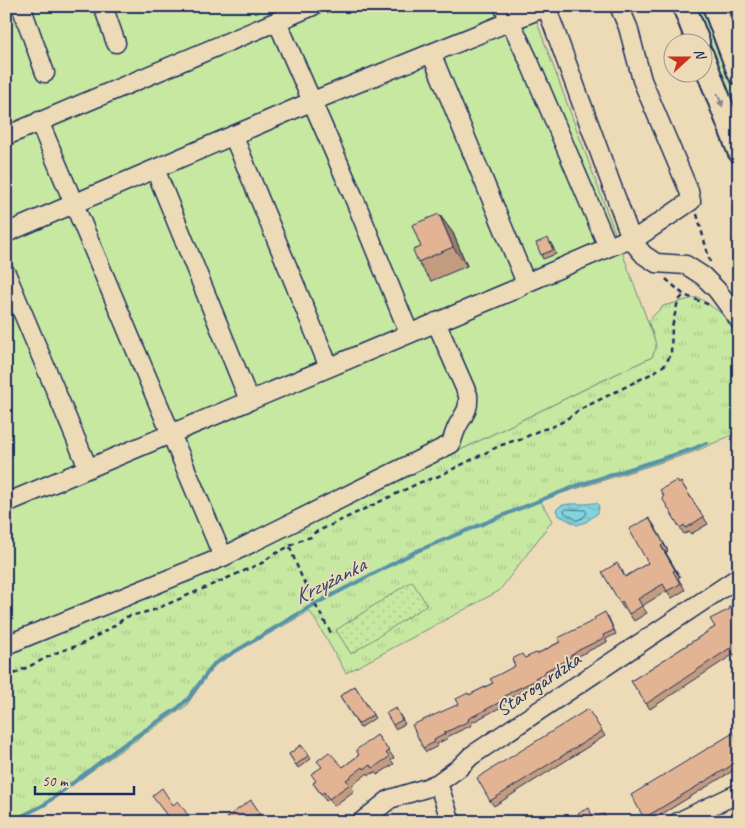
<svg xmlns="http://www.w3.org/2000/svg" width="745" height="828" viewBox="0 0 745 828" font-family="Caveat,sans-serif">
<style>
.grass{fill:url(#grass-tufts);stroke:#718c80}
.park{fill:url(#park-dots);stroke:#718c80}
.garden{fill:#c7e8a1;stroke:#718c80}
.water{fill:url(#water-waves);stroke:#5992aa}
.lines{fill:none;stroke-linecap:round;stroke-linejoin:round}
.shore{stroke:#457191;stroke-width:1}
.stream{stroke:#5992aa;stroke-width:4}
.minor-casing{stroke:#1b2f5e;stroke-width:21}
.major-casing{stroke:#1b2f5e;stroke-width:26}
.path{stroke:#1b2f5e;stroke-width:2.5;stroke-dasharray:5 4;stroke-linecap:butt}
.minor{stroke:#eddbb8;stroke-width:18}
.major{stroke:#eddbb8;stroke-width:22}
.wall{fill:#c39b7f;stroke:#1b2f5e}
.shaded-wall{fill:#9f7e68;stroke:#1b2f5e}
.building{fill:#e3b494;stroke:#1b2f5e}
.oneway{fill:#84858b}
.labels{text-anchor:middle;stroke-width:4;stroke-linejoin:round;paint-order:stroke}
.street-label{font-size:21px;fill:#1b2f5e;stroke:#eddbb8}
.water-label{font-size:22px;font-style:italic;fill:#2b4871;stroke:#eddbb8}
</style>
<defs>
<pattern id="grass-tufts" width="24" height="20" patternUnits="userSpaceOnUse" patternTransform="scale(1.25)"><rect width="24" height="20" fill="#c7e8a1"/><path d="M3 7l-1-3M5 7V3M7 7l1-3M15 17l-1-3M17 17v-4M19 17l1-3" fill="none" stroke="#aac78d"/></pattern>
<pattern id="park-dots" width="8" height="8" patternUnits="userSpaceOnUse" patternTransform="scale(1.25)"><rect width="8" height="8" fill="#c7e8a1"/><path d="M2 2h.1M6 6h.1" fill="none" stroke="#aac78d" stroke-width="1.8" stroke-linecap="round"/></pattern>
<pattern id="water-waves" width="16" height="10" patternUnits="userSpaceOnUse" patternTransform="scale(1.25)"><rect width="16" height="10" fill="#83d4dd"/><path d="M0 5q4-4 8 0t8 0" fill="none" stroke="#71b6c0"/></pattern>
</defs>
<rect width="100%" height="100%" fill="#eddbb8"/>
<filter id="ink" filterUnits="userSpaceOnUse"><feTurbulence type="fractalNoise" baseFrequency=".02" numOctaves="2"/><feDisplacementMap in="SourceGraphic" scale="10" xChannelSelector="R" yChannelSelector="G"/><feConvolveMatrix kernelMatrix="1 2 1 2 8 2 1 2 1" color-interpolation-filters="sRGB"/></filter>
<g filter="url(#ink)">
<path class="grass" d="M692,6H705L739,96V130Z
M723,6H739V42Z
M698,297L728,318L739,348V432L694,452L540,500L552,521L499,591L346,673L310,611L215,664L186,706L16,822H6V656L232,562L593,385L652,357C658,344 653,334 648,321L663,306Z"/>
<path class="park" d="M412,581L427,605L351,654L336,630Z"/>
<path class="garden" d="M6,6H531L655,341L656,348L652,357L593,385L232,562L6,656Z"/>
<path class="water" d="M593,503H597L599,506L598,513L586,522L577,525L558,515L556,510C563,500 581,506 593,503Z"/>
<g class="lines">
<path class="shore" d="M566,509L585,510L587,513L583,518L577,520L565,513L564,511Z"/>
<path class="stream" d="M10,822L44,805L116,750L178,708L188,699L214,664L315,604L417,551L521,508L576,486L693,449L706,443"/>
<defs>
<path id="minor" d="M21,6L45,73
M103,6L116,43
M503,6L528,59L608,247
M546,6L632,241L644,255L656,263L686,265L703,276L717,290L739,320
M619,6L628,27L642,80L689,191L691,201L632,241
M277,21L354,198L409,333
M431,53L526,283
M39,121L223,557
M233,135L329,367
M6,136L313,6
M155,169L249,400
M6,233L313,101L548,6
M6,273L88,468
M6,503L516,289L526,283L630,238
M6,645L223,557L451,444C453,437 455,431 458,425C465,412 469,411 468,395L436,322
M438,783L451,822
M361,822L390,799L426,788L438,783L460,767L471,756L739,577
M678,822L739,793"/>
<path id="major" d="M684,6L698,42
M714,6L739,73
M702,55L739,151"/>
</defs>
<use href="#minor" class="minor-casing"/>
<use href="#major" class="major-casing"/>
<path class="path" d="M697,214L710,262
M666,279L684,295L710,305
M290,547C300,577 315,605 331,633
M6,678L58,652L80,645L111,628L126,617L154,610L262,563L271,556L301,540L311,537L314,533L421,482L439,476L499,446L513,441L520,440L540,430L552,427L564,421L579,410L651,374L666,364L671,353L672,327L678,301L684,295"/>
<use href="#minor" class="minor"/>
<use href="#major" class="major"/>
</g>
<path class="wall" d="M439,214L453,233L467,266L431,281L418,262L421,247Z
M551,242L556,254L543,259L541,255Z
M681,482L708,524L691,534L689,532L684,534L680,528L664,496Z
M649,518L668,551L666,553L680,577L678,578L685,590L672,598L667,591L642,606L647,613L634,621L626,609H624L620,603L622,570L625,577L648,563Z
M730,609L734,654L650,709L631,681L715,627Z
M608,616L616,634L606,639L607,642L582,654L572,661L573,663L548,675L549,676L538,682V684L514,696L504,703L505,705L471,723L472,725L447,737L448,738L437,744L438,746L426,752L423,748L459,704L469,695L493,683L526,658L537,654Z
M355,686L375,718L360,728L340,696Z
M396,708L405,724L395,729L393,725Z
M591,714L605,736L494,806L490,801Z
M377,735L394,758L391,760L394,764L377,775L375,772L369,775L368,773L351,786L354,791L334,806L329,799L326,801L313,783L343,767L359,755Z
M739,742V767L649,822H647L644,818Z
M301,745L311,759L298,768L289,754Z
M251,800L264,820L262,822H231Z"/>
<path class="shaded-wall" d="M439,214L453,233L467,266L453,247Z
M649,518L654,525L668,551L664,544Z
M661,546L666,553L680,577L675,570Z"/>
<path class="building" d="M439,214L453,247L418,262L413,250L421,247L412,225Z
M548,238L553,250L541,255L536,243Z
M677,480L679,484L681,482L703,517L686,528L684,525L680,528L662,498L664,496L660,490Z
M649,518L664,544L661,546L675,570L673,571L680,584L667,591L663,584L638,599L642,606L629,614L622,601L620,603L602,572L617,563L625,577L648,563L629,529Z
M739,603V663L730,648L646,704L631,681L715,627L710,619L730,609L729,607Z
M605,612L614,630L603,635L604,638L579,650L569,657L570,659L545,671L546,672L535,678L536,680L511,692L501,699L502,701L468,719L469,721L444,733L445,734L434,740L435,742L423,748L412,725L459,704L456,699L468,693L469,695L493,683L490,679L515,666L512,659L522,654L525,658L536,653L537,654L560,642L558,638L595,620L594,618Z
M355,686L373,715L358,724L340,696Z
M396,708L402,720L393,725L386,713Z
M588,709L602,731L490,801L477,778Z
M733,733L739,742V761L644,818L631,795Z
M377,735L389,751L386,753L389,757L373,768L370,765L364,769L363,767L346,780L350,784L329,799L324,792L321,794L313,783L316,781L311,774L322,767L317,761L329,752L343,767L359,755L356,750Z
M301,745L309,755L296,765L289,754Z
M162,788L173,805L178,801L193,822H172L152,796Z
M251,800L260,813L247,822H231L227,817Z
M589,808L593,818L604,814L607,822H569L580,818L578,813Z"/>
<defs><path id="oneway-solid" d="M-6-.8H1V-3.2L6.5 0L1 3.2V.8H-6Z" transform="scale(1.25)"/></defs>
<use class="oneway" href="#oneway-solid" transform="translate(720 100) rotate(69)"/>
</g>
<g class="labels">
<g class="street-label">
<text transform="translate(538 684) rotate(-34)" y="7">Starogardzka</text>
</g>
<g class="water-label">
<text transform="translate(329 580) rotate(-27)" y="8">Krzyżanka</text>
</g>
</g>
<rect width="745" height="828" fill="none" stroke="#eddbb8" stroke-width="25"/>
<rect x="12" y="12" width="720" height="803" fill="none" stroke="#1b2f5e" stroke-width="2" filter="url(#ink)"/>
<g transform="translate(688 58) rotate(69)"><circle r="24" fill="#eddbb8" stroke="#999694"/>
<path d="M0-4L9 19L0 12L-9 19Z" fill="#c8321e"/>
<text y="-8" font-size="14" font-weight="bold" text-anchor="middle" fill="#1b2f5e">N</text>
</g>
<path d="M35 786v8h99v-8" fill="none" stroke="#1b2f5e" stroke-width="2.5"/>
<text x="42" y="786" font-size="15" fill="#1b2f5e" stroke="#eddbb8" stroke-width="4" paint-order="stroke">50 m</text>
</svg>
